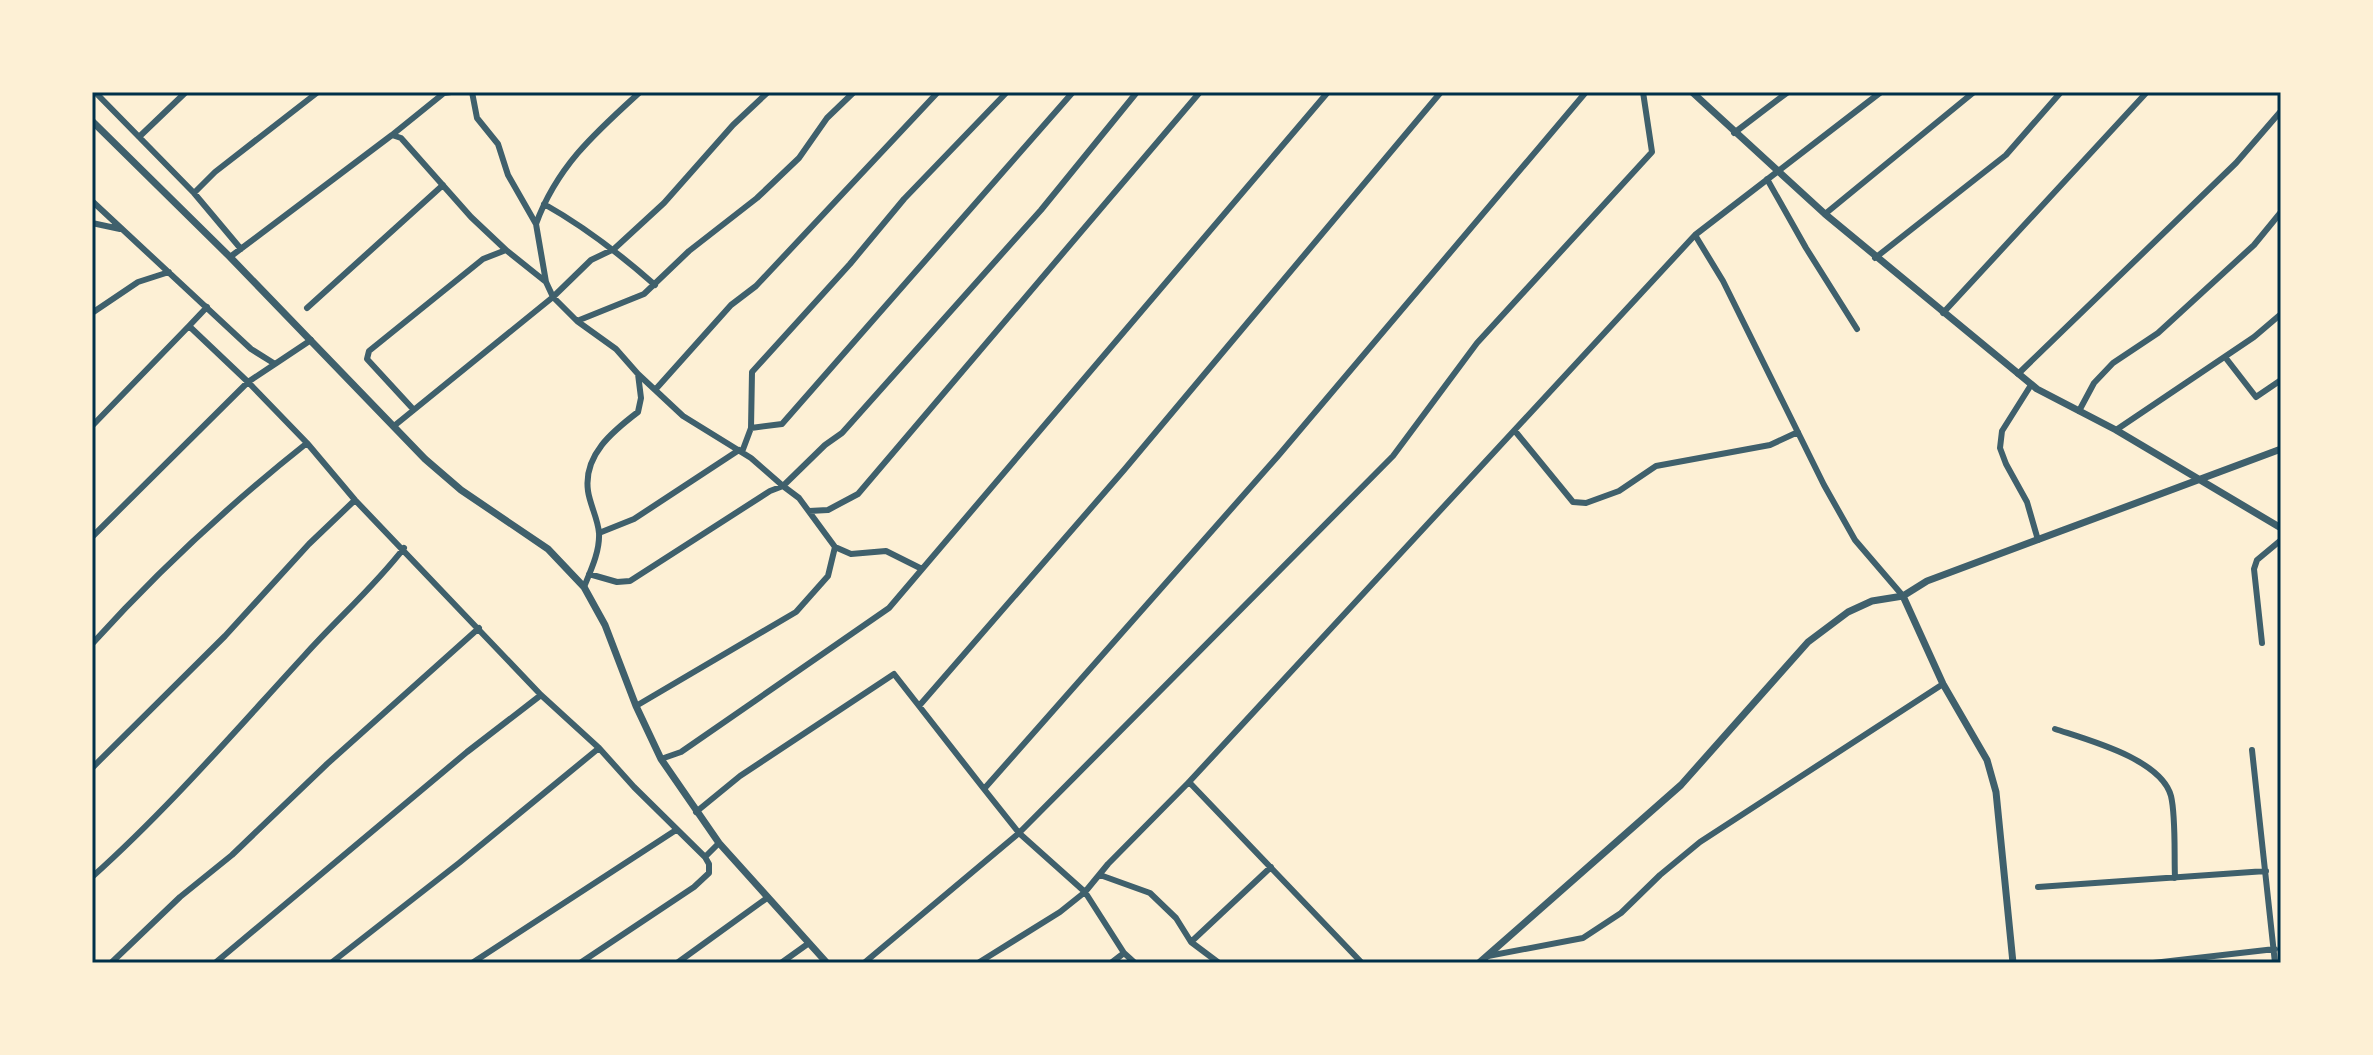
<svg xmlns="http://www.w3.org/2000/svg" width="2373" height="1055" viewBox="0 0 2373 1055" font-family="'PT Sans',sans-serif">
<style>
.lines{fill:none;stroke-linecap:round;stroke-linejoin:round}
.minor{stroke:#3f606c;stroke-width:6}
.tertiary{stroke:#3f606c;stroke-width:7}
.neatline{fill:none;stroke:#003049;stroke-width:3}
</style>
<rect width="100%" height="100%" fill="#fdf0d5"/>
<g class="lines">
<path class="minor" d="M95,92L194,193L241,249
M472,92L477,118L498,144L508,175L536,224L546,282L553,297L577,321L616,349L638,374L641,398L638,412C613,431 583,455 588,491C590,505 598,519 599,533C600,551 591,570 584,587
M1734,133L1788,92
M392,135L444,93L451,92
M139,137L186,92
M1767,179L1806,248L1857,329
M194,193L215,172L318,92
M92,201L251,349L275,364L311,340
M544,204C585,227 620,254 655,285
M1825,214L1974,92
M92,223L120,229
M536,224C557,166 596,132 640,92
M1695,235L1723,281L1824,485L1855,540L1903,596
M230,257L392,135L401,138L471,217L506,250
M1875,258L2006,155L2061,92
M307,308L443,185
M92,313L138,282L169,272
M1943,313L2147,92
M577,321L644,294L689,251L757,198L799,158L827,118L854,92
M189,326L207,307
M2225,357L2256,397L2281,380
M638,374L683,416L751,458L783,486L825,445L842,433L1041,210L1137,92
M2018,374L2236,163L2281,111
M2031,385L2002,431L2000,448L2006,464L2027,502L2038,540
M655,390L731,305L756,286L938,92
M413,409L367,359L369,351L483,259L506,250L546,282
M2079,411L2094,383L2113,363L2158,333L2254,245L2281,212
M92,426L189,326L248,382L275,364
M394,426L553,297L591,260L614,249L664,203L733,125L768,92
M751,428L782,424L1073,92
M2116,430L2254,337L2281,314
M1515,431L1573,502L1586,503L1619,491L1656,466L1770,445L1798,432
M742,452L751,428L752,372L850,264L904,199L1007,92
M809,511L828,510L858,494L1200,92
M599,533L634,519L739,450
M92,537L248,382L307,443L355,500L541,695L599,748L634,787L705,857L719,843
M589,574L617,582L630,581L770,491L783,486L799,498L835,547L851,554L886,551L922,569
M2262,643L2254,569L2257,560L2281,540
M92,644C158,571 230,504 307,443
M636,706L796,612L828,576L835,547
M919,706L1124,470L1441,92
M2055,729C2088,740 2161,759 2171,796C2176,817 2174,855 2175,878
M2252,750L2275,963
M661,759L681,752L889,608L1328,92
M92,768L225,636L309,544L355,500
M1189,782L1362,963
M696,812L740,776L894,674L984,789
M1100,875L1150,893L1176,918L1191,942L1219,963
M92,877C168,809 235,731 304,656C337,619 374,587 404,548
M2038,887L2266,871
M1191,942L1271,867
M1124,953L1085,892L1019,833L984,789L1278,456L1586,92
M1488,956L1583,938L1621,913L1660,875L1700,842L1943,684
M111,963L180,897L232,855L327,764L479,628
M215,963L467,752L541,695
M331,963L459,863L599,748
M472,963L676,830
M580,963L694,887L709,873V864L705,857
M677,963L767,898
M781,963L809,943
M864,963L1019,833L1393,456L1477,343L1652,152L1643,92
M978,963L1060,912L1085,892L1108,864L1189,782L1695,235L1881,92
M1111,963L1124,953L1135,963
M2153,963L2275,949"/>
<path class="tertiary" d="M1692,92L1825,214L2037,389L2116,430L2281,528
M92,121L230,257L425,459L461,490L548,549L584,587L605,625L636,706L661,759L719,843L827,963
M1479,963L1681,785L1808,642L1848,612L1872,601L1903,596
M2013,963L1996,792L1987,760L1943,684L1903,596L1927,581L2281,449"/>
</g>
<rect width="2373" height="1055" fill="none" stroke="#fdf0d5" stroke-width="188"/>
<rect x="94" y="94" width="2185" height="867" class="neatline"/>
</svg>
